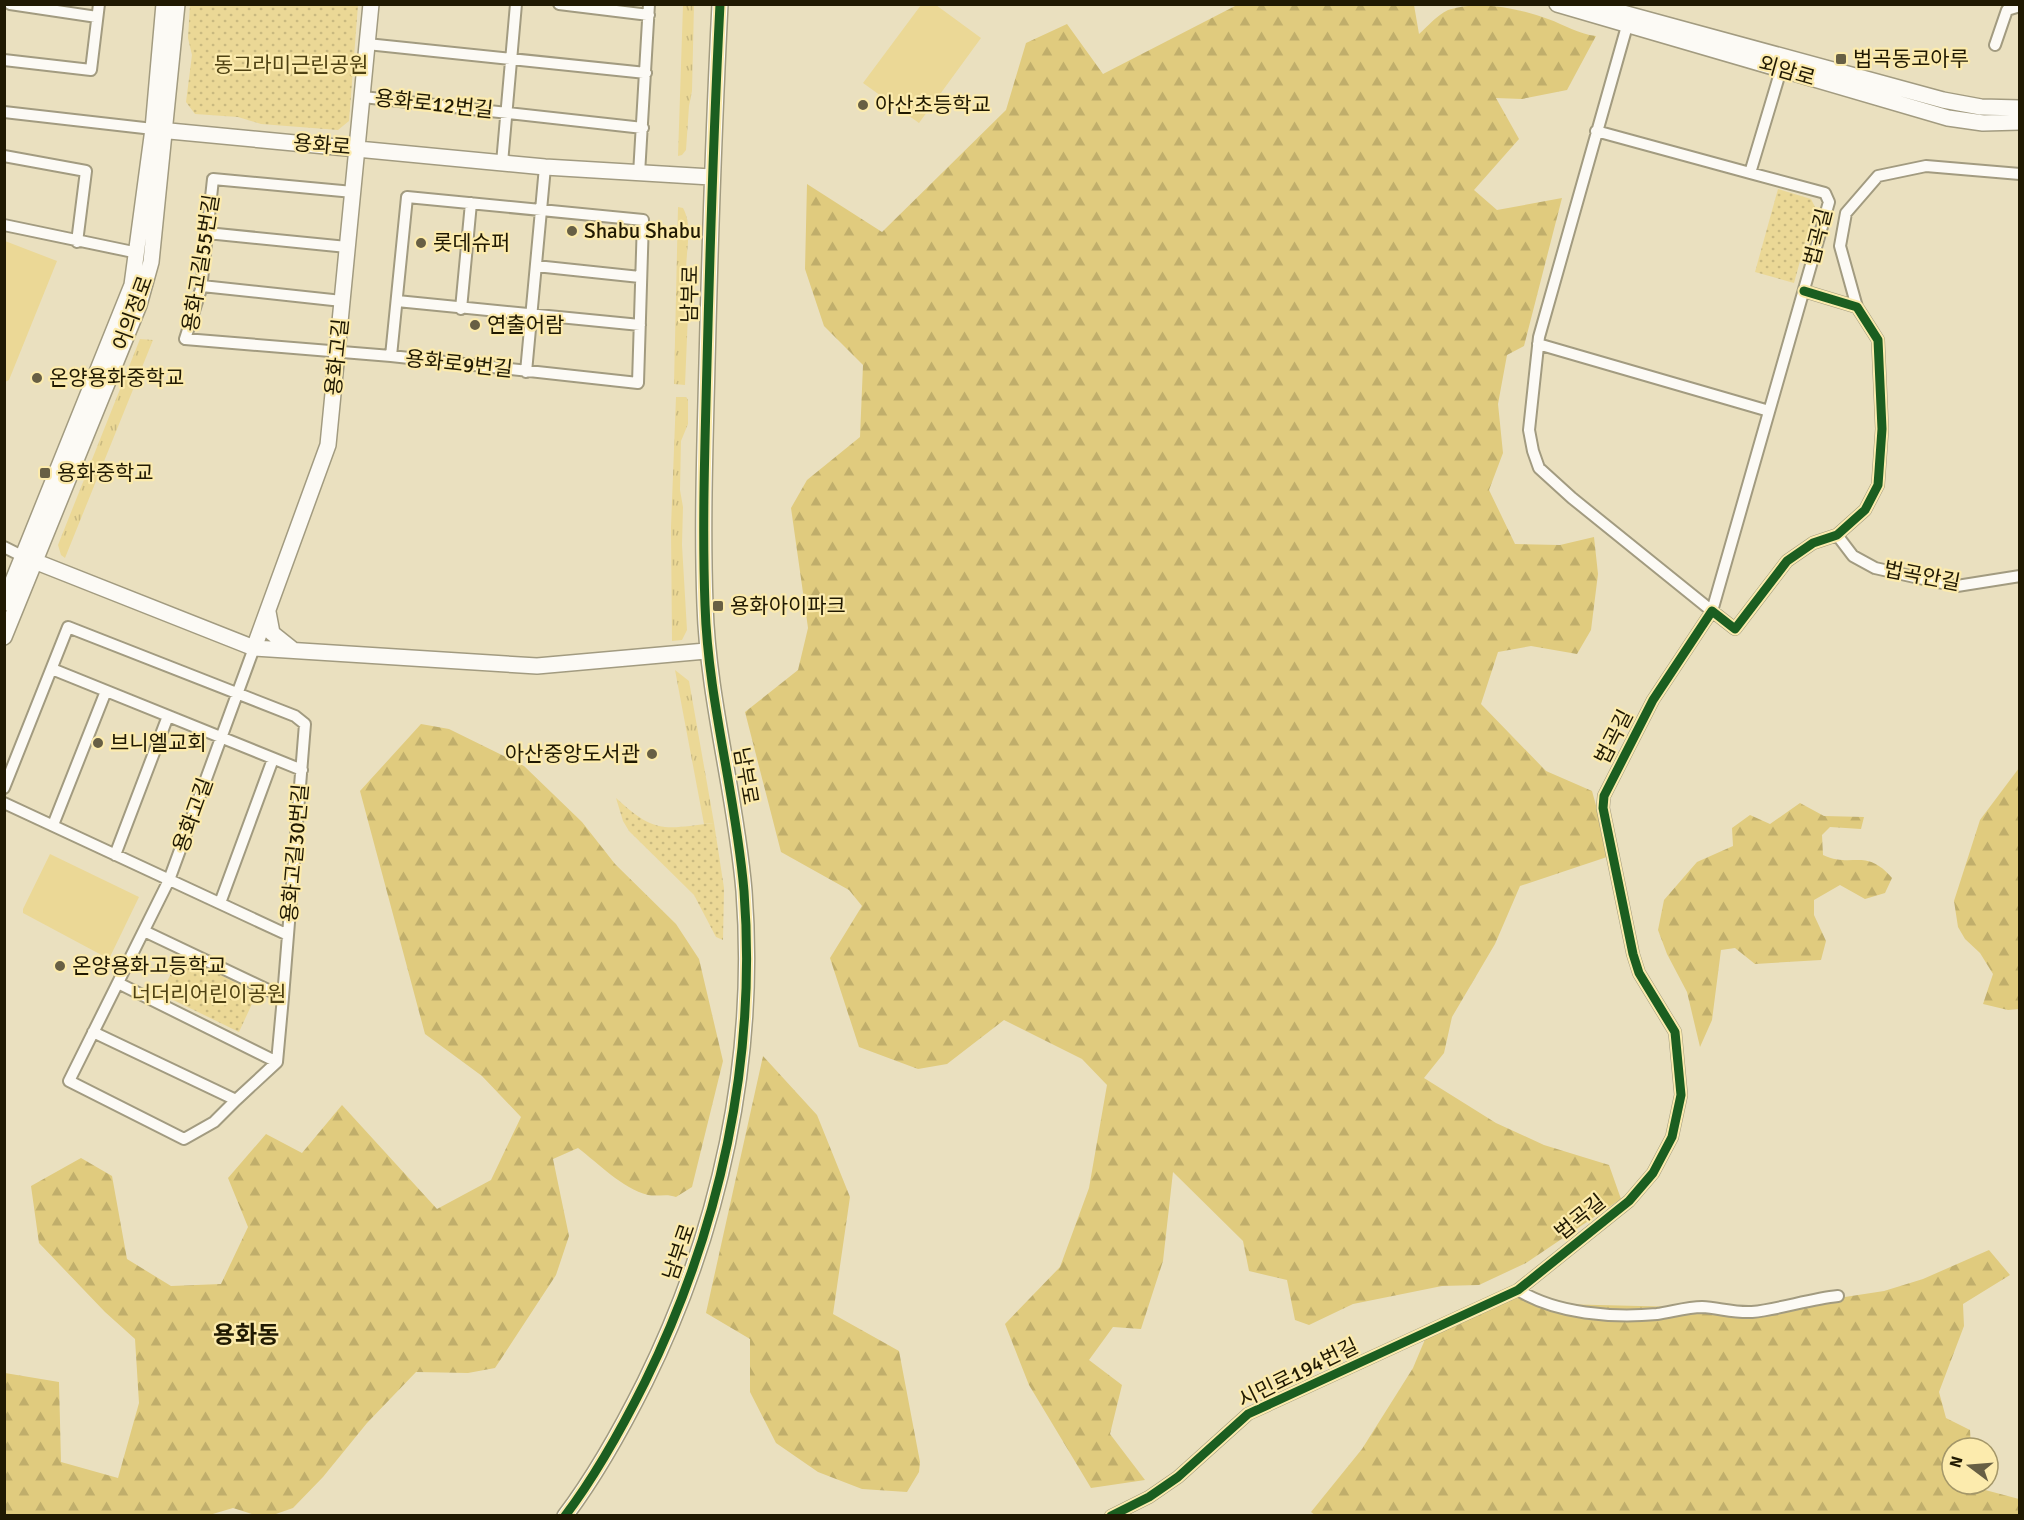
<svg xmlns="http://www.w3.org/2000/svg" width="2024" height="1520" viewBox="0 0 2024 1520" font-family="Signika,'Noto Sans KR',sans-serif">
<style>
.grass{fill:url(#grass-tufts)}
.forest{fill:url(#forest-firs)}
.park{fill:url(#park-dots)}
.pitch{fill:#ebd896}
.lines{fill:none;stroke-linecap:round;stroke-linejoin:round}
.street-casing{stroke:#a29b80;stroke-width:14}
.secondary-casing{stroke:#a29b80;stroke-width:18}
.street{stroke:#fcfaf5;stroke-width:10}
.secondary{stroke:#fcfaf5;stroke-width:15}
.cycleway-casing{stroke:#fcebad;stroke-width:13}
.cycleway{stroke:#1b5e20;stroke-width:9}
.poi-dot{fill:#675f44;stroke:#fcebad;stroke-width:2}
.labels{text-anchor:middle;stroke-width:4.5;stroke-linejoin:round;paint-order:stroke}
.poi-label{font-size:21px;fill:#201902;stroke:#fcebad;text-anchor:start}
.park-label{font-size:21px;fill:#4f4213;stroke:#fcebad}
.street-label{font-size:21px;fill:#201902;stroke:#fcebad}
.quarter-label{font-size:24px;font-weight:bold;fill:#201902;stroke:#fcebad}
</style>
<defs>
<pattern id="grass-tufts" width="24" height="20" patternUnits="userSpaceOnUse" patternTransform="scale(1.5)"><rect width="24" height="20" fill="#ebd896"/><path d="M3 7l-1-3M5 7V3M7 7l1-3M15 17l-1-3M17 17v-4M19 17l1-3" fill="none" stroke="#c9b980"/></pattern>
<pattern id="forest-firs" width="22" height="20" patternUnits="userSpaceOnUse" patternTransform="scale(1.5)"><rect width="22" height="20" fill="#e0cb7e"/><path d="M5 1l3.5 6h-7zM16 11l3.5 6h-7z" fill="#c0ae6b"/></pattern>
<pattern id="park-dots" width="8" height="8" patternUnits="userSpaceOnUse" patternTransform="scale(1.5)"><rect width="8" height="8" fill="#ebd896"/><path d="M2 2h.1M6 6h.1" fill="none" stroke="#c9b980" stroke-width="1.8" stroke-linecap="round"/></pattern>
</defs>
<rect width="100%" height="100%" fill="#eae0bf"/>
<path class="grass" d="M683,5H694L692,91L689,106L686,150L682,155L678,156Z
M678,207L683,208C696,231 680,265 689,291L685,385L674,384Z
M140,339L153,340L65,558L61,555L58,545Z
M676,397H686L688,400V424L681,441L680,490L683,507L682,545L687,630L682,640L672,641L671,527Z
M675,670L689,681L714,823L704,824Z"/>
<path class="forest" d="M1237,5H1414L1419,34C1427,27 1437,15 1448,10C1478,0 1518,8 1548,19C1565,25 1578,34 1596,36L1567,90L1522,99L1496,98L1519,139L1474,190L1497,210L1562,198L1524,346L1507,355L1498,404L1503,453L1489,490L1515,544L1560,545L1594,537L1598,574L1591,630L1577,654L1531,646L1498,652L1481,704L1546,771L1592,791L1610,856L1520,886L1495,944L1452,1017L1444,1053L1424,1078L1496,1123L1544,1145L1609,1165L1621,1199L1526,1263L1479,1285L1442,1286L1353,1304L1309,1325L1295,1320L1287,1280L1249,1271L1243,1241L1173,1172L1163,1261L1141,1329L1113,1327L1089,1360L1122,1385L1110,1434L1145,1480L1091,1488L1029,1385L1005,1324L1060,1267L1089,1188L1107,1085L1082,1059L1004,1020L947,1064L918,1069L859,1047L830,958L862,906L849,890L781,852L745,712L798,670L808,628L791,508L807,480L860,437L863,365L824,326L805,269L807,184L882,232L1006,110L1026,43L1067,24L1103,74Z
M421,724L449,729L524,766L582,822L615,864L676,924L699,959L723,1061L692,1187L676,1197C666,1193 658,1197 648,1195C622,1188 599,1164 578,1148L553,1159L569,1236L556,1275L495,1368L468,1373L416,1372L367,1423L323,1477L293,1508L273,1515H255L233,1508L206,1516L5,1515V1373L59,1382L61,1462L118,1478L139,1403L135,1339L105,1312L39,1243L31,1186L81,1158L112,1176L127,1259L171,1286L221,1284L248,1227L228,1178L266,1134L302,1153L342,1105L437,1209L491,1180L521,1117L482,1076L425,1034L360,791Z
M2019,768V1009L2008,1010L1983,1004L1993,974L1980,953L1965,939L1958,927L1954,901L1980,820Z
M1800,803L1824,816L1864,817L1861,829L1830,827L1822,835L1823,855C1853,869 1865,847 1892,878L1885,893L1865,899L1840,885L1814,900V915L1826,941L1821,960L1755,964L1735,948L1721,950L1712,1020L1700,1047L1687,992L1667,954L1658,930L1664,900L1697,862L1733,846L1732,828L1750,815L1770,824Z
M763,1056L817,1115L850,1197L833,1314L899,1351L920,1462L919,1472L907,1492L862,1489L818,1472L776,1443L750,1392V1339L706,1313Z
M1989,1250L2010,1275L1963,1304L1964,1326L1939,1392L1946,1418L1970,1430L1971,1448H1952V1484H1974V1487L2019,1499V1515L1316,1516L1311,1512L1362,1449L1413,1368L1426,1337L1511,1291L1556,1304L1767,1309L1884,1291L1923,1279Z"/>
<path class="park" d="M190,5H358L349,121L338,130L261,124L238,117L195,114L186,102L192,55L188,38Z
M1778,189L1811,199L1815,207L1794,283L1755,272Z
M616,798C655,834 663,829 714,823L724,888L723,940L716,937L694,895L629,831L623,821Z
M180,955L257,993L239,1032L161,994Z"/>
<path class="pitch" d="M921,5H936L981,38L919,123L863,83Z
M5,241L57,261L9,380L5,382Z
M50,854L139,897L109,959L23,913V909Z"/>
<g class="lines">
<defs>
<path id="street" d="M10,4L97,17
M559,4L649,15
M1627,26L1539,337L1529,430L1533,451L1539,468L1572,498L1712,611L1829,202L1825,193L1750,173L1783,63
M367,44L646,73
M1995,45L2007,10L2020,6
M4,60L91,70L99,4
M363,97L643,128
M4,112L153,129
M1596,131L1750,173
M4,156L86,171L77,242
M502,163L516,4
M639,174L649,4
M353,192L213,179L201,289L185,339L391,356L638,383L643,220L407,197L391,356
M4,225L138,253
M207,233L347,247
M536,266L640,277
M202,286L342,301
M397,301L640,325
M1857,307L1840,246L1846,213L1878,176L1926,166L2020,174
M461,309L471,203
M1538,344L1769,411
M526,372L545,167
M1837,535L1853,556L1875,568L1928,580L1957,586L2020,576
M4,547L24,557
M52,669L302,770
M4,788L68,627L295,716L305,724L283,997
M4,803L288,935
M53,825L106,691
M115,855L168,716
M220,903L273,759
M144,931L283,997L277,1062L236,1100
M118,983L277,1062
M93,1032L236,1100L214,1122L184,1139L69,1081L169,880L254,648
M1518,1290C1556,1314 1613,1318 1657,1314C1671,1312 1688,1307 1702,1307C1719,1308 1734,1313 1752,1312C1781,1309 1809,1299 1838,1296
M1111,1516L1149,1497L1178,1477L1248,1414L1518,1290L1629,1201L1653,1173L1672,1137L1681,1095L1675,1032L1639,973L1633,954L1603,808L1604,796L1653,700L1712,611L1735,629L1787,561L1813,543L1837,535L1865,510L1878,485L1882,429L1878,340L1857,307L1804,291"/>
<path id="secondary" d="M1557,4L1948,118L1983,123L2020,122
M1590,4L1943,100L1981,107L2020,108
M159,130L545,167L711,177
M24,557L254,648L537,666L706,651
M4,603L132,285L153,129L164,4
M268,612L272,633L292,649
M4,637L139,305L151,262L177,4
M254,648L328,445L371,4
M565,1516C596,1475 622,1428 645,1382C720,1230 757,1060 744,891C736,795 708,701 705,605C702,524 705,444 707,363C710,243 714,124 720,4"/>
</defs>
<use href="#street" class="street-casing"/>
<use href="#secondary" class="secondary-casing"/>
<use href="#street" class="street"/>
<use href="#secondary" class="secondary"/>
<defs>
<path id="cycleway" d="M565,1516C596,1475 622,1428 645,1382C720,1230 757,1060 744,891C736,795 708,701 705,605C702,524 705,444 707,363C710,243 714,124 720,4
M1111,1516L1149,1497L1178,1477L1248,1414L1518,1290L1629,1201L1653,1173L1672,1137L1681,1095L1675,1032L1639,973L1633,954L1603,808L1604,796L1653,700L1712,611L1735,629L1787,561L1813,543L1837,535L1865,510L1878,485L1882,429L1878,340L1857,307L1804,291"/>
</defs>
<use href="#cycleway" class="cycleway-casing"/>
<use href="#cycleway" class="cycleway"/>
</g>
<g class="poi-dot">
<rect x="1835" y="53" width="12" height="12" rx="3"/>
<circle cx="863" cy="105" r="6"/>
<circle cx="572" cy="231" r="6"/>
<circle cx="421" cy="243" r="6"/>
<circle cx="475" cy="325" r="6"/>
<circle cx="37" cy="378" r="6"/>
<rect x="39" y="467" width="12" height="12" rx="3"/>
<rect x="712" y="600" width="12" height="12" rx="3"/>
<circle cx="98" cy="743" r="6"/>
<circle cx="652" cy="754" r="6"/>
<circle cx="60" cy="966" r="6"/>
</g>
<g class="labels">
<g class="poi-label">
<text x="1853" y="66">법곡동코아루</text>
<text x="875" y="112">아산초등학교</text>
<text x="584" y="238">Shabu Shabu</text>
<text x="433" y="250">롯데슈퍼</text>
<text x="487" y="332">연출어람</text>
<text x="49" y="385">온양용화중학교</text>
<text x="57" y="480">용화중학교</text>
<text x="730" y="613">용화아이파크</text>
<text x="110" y="750">브니엘교회</text>
<text x="640" y="761" text-anchor="end">아산중앙도서관</text>
<text x="72" y="973">온양용화고등학교</text>
</g>
<g class="park-label">
<text x="291" y="72">동그라미근린공원</text>
<text x="209" y="1001">너더리어린이공원</text>
</g>
<g class="street-label">
<text transform="translate(1787 71) rotate(16)" y="7">외암로</text>
<text transform="translate(434 104) rotate(6)" y="7">용화로12번길</text>
<text transform="translate(322 145) rotate(5)" y="7">용화로</text>
<text transform="translate(1818 237) rotate(-76)" y="7">법곡길</text>
<text transform="translate(201 263) rotate(-81)" y="7">용화고길55번길</text>
<text transform="translate(690 294) rotate(-89)" y="7">남부로</text>
<text transform="translate(133 313) rotate(-70)" y="7">어의정로</text>
<text transform="translate(337 357) rotate(-84)" y="7">용화고길</text>
<text transform="translate(459 364) rotate(6)" y="7">용화로9번길</text>
<text transform="translate(1922 576) rotate(11)" y="7">법곡안길</text>
<text transform="translate(1614 737) rotate(-63)" y="7">법곡길</text>
<text transform="translate(746 776) rotate(80)" y="7">남부로</text>
<text transform="translate(193 815) rotate(-70)" y="7">용화고길</text>
<text transform="translate(295 853) rotate(-85)" y="7">용화고길30번길</text>
<text transform="translate(1580 1217) rotate(-39)" y="7">법곡길</text>
<text transform="translate(679 1252) rotate(-71)" y="7">남부로</text>
<text transform="translate(1298 1373) rotate(-26)" y="7">시민로194번길</text>
</g>
<g class="quarter-label">
<text x="246" y="1343">용화동</text>
</g>
</g>
<rect width="2024" height="1520" fill="none" stroke="#201902" stroke-width="12"/>
<g transform="translate(1970 1466) rotate(286)"><circle r="28" fill="#fcebad" stroke="#a49769" stroke-width="1.5"/>
<path d="M0-4.5L10 22L0 15L-10 22Z" fill="#675f44"/>
<text y="-9" font-size="16" font-weight="bold" text-anchor="middle" fill="#201902">N</text>
</g>
</svg>
